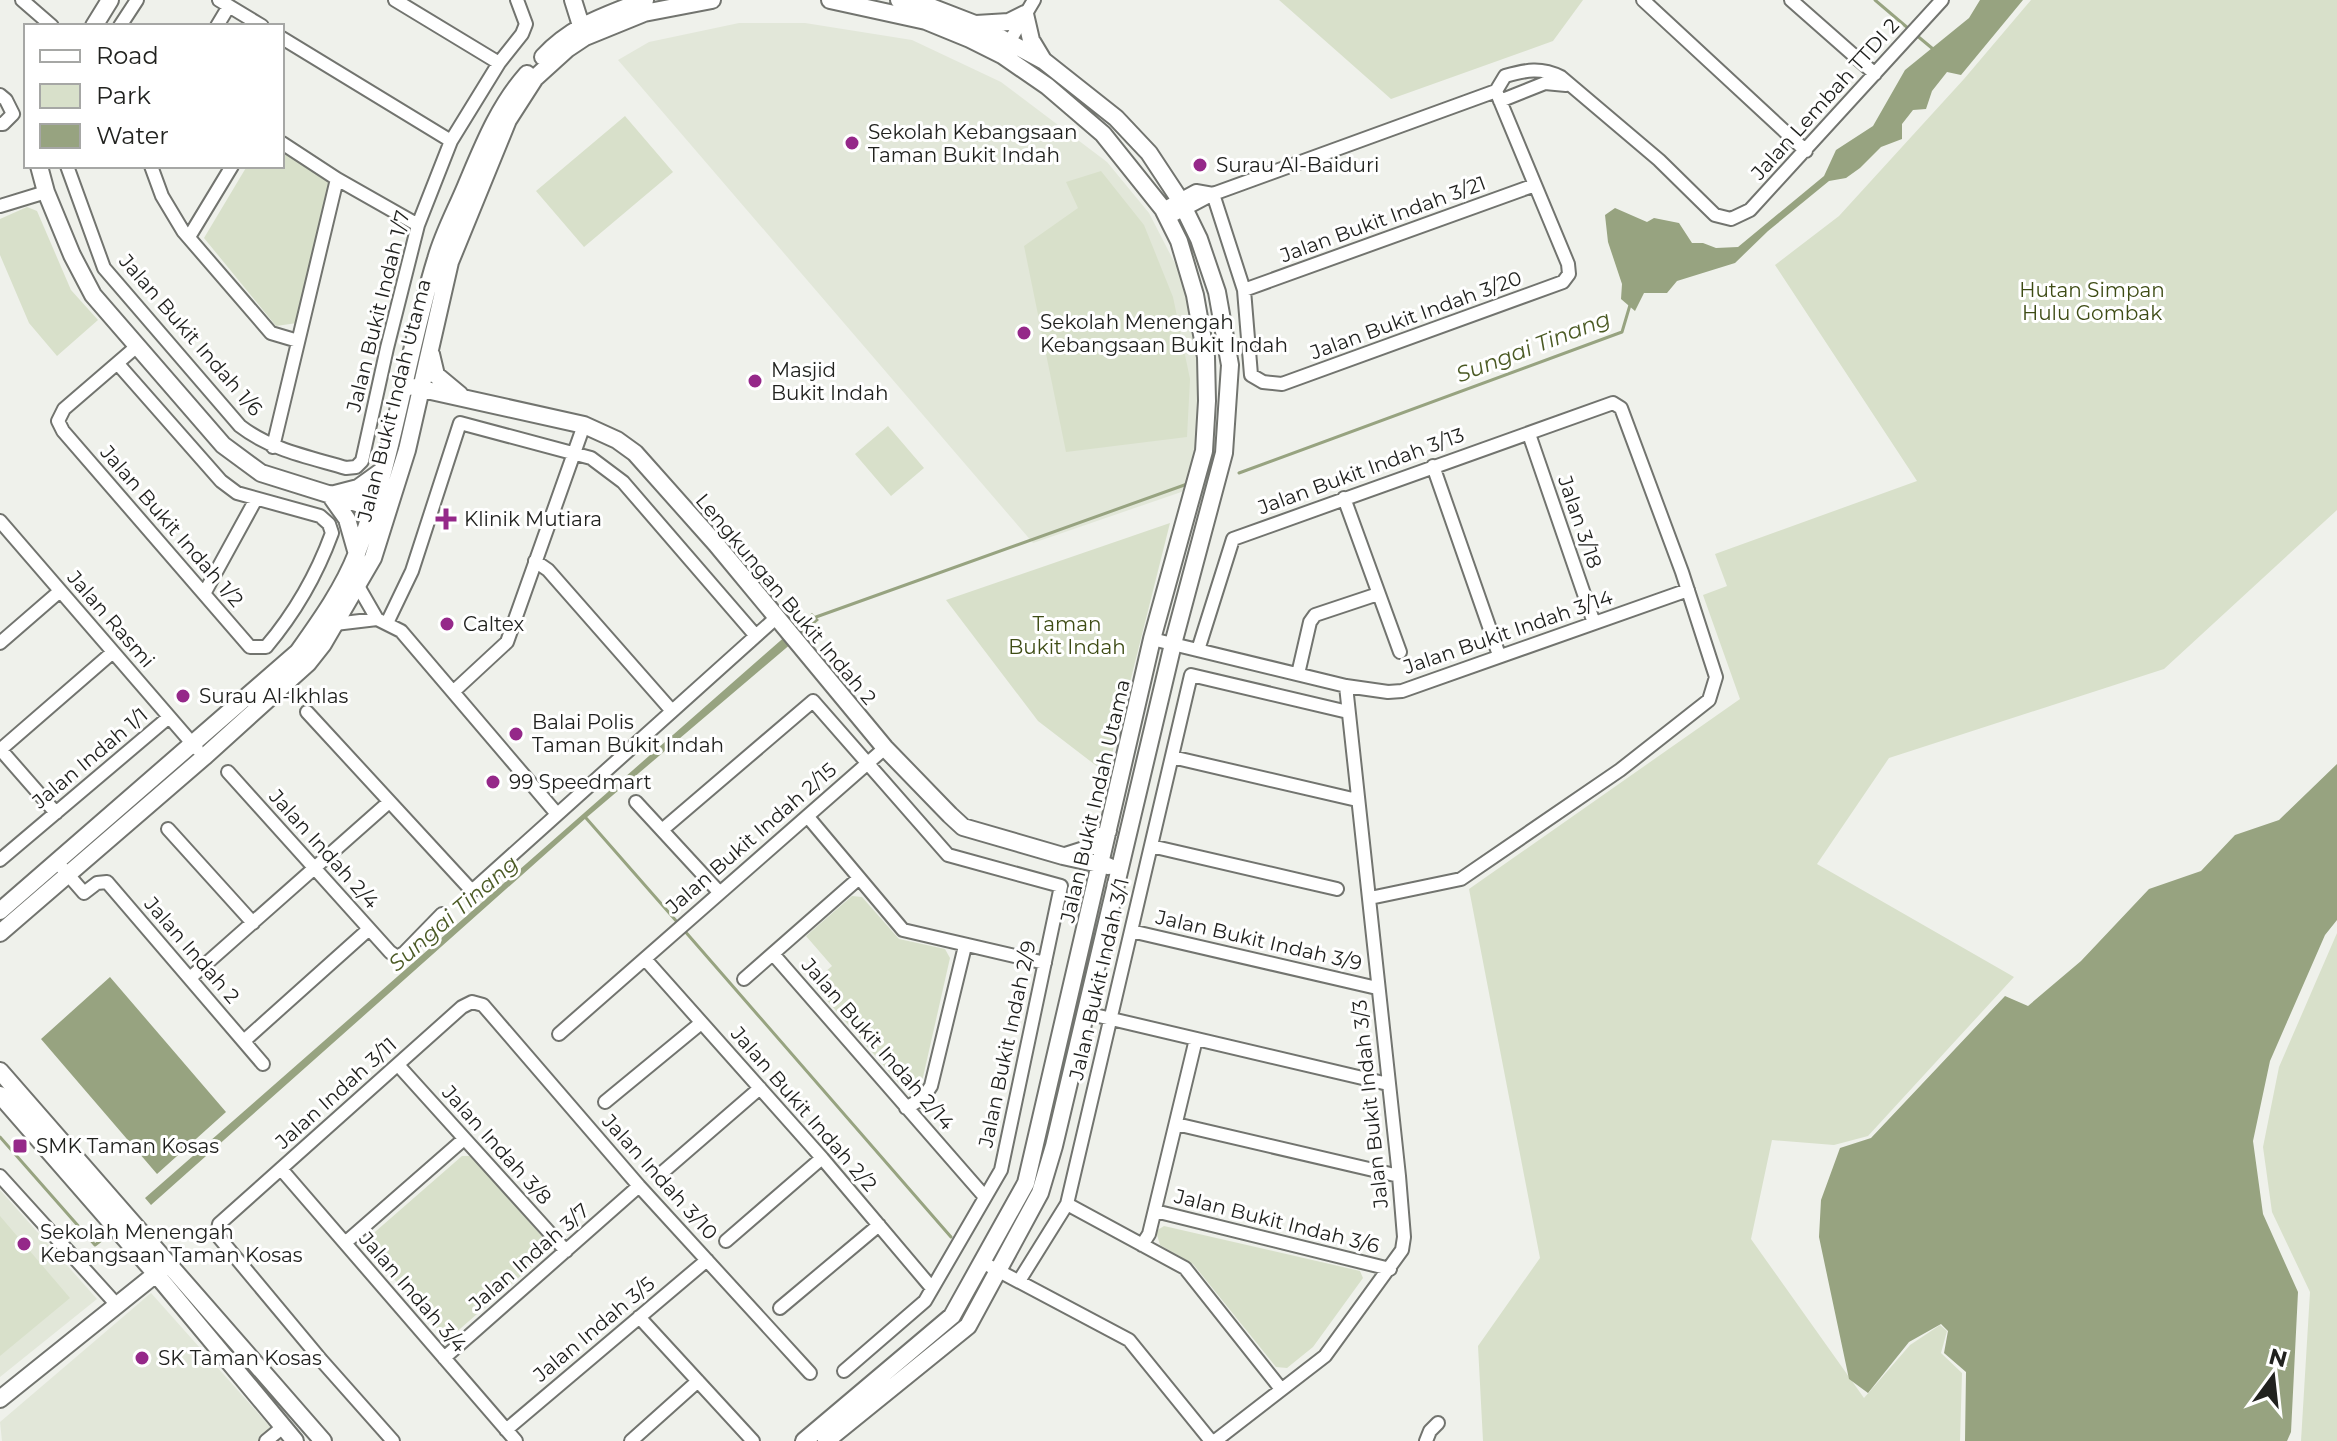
<svg xmlns="http://www.w3.org/2000/svg" width="2337" height="1441" viewBox="0 0 2337 1441" font-family="Montserrat,sans-serif">
<style>
.built{fill:#e2e7d9}
.green{fill:#d8e0ca}
.water{fill:#97a380}
.lines{fill:none;stroke-linecap:round;stroke-linejoin:round}
.stream{stroke:#97a380;stroke-width:3}
.minor-casing{stroke:#72746f;stroke-width:16}
.tertiary-casing{stroke:#72746f;stroke-width:20}
.minor{stroke:#fff;stroke-width:12}
.tertiary{stroke:#fff;stroke-width:16}
.poi-dot{fill:#952889;stroke:#fff;stroke-width:3}
.labels{text-anchor:middle;stroke-width:6;stroke-linejoin:round;paint-order:stroke}
.street-label{font-size:20px;fill:#21221f;stroke:#fff}
.poi-label{font-size:20px;fill:#21221f;stroke:#fff;text-anchor:start}
.park-label{font-size:20px;fill:#3e4c15;stroke:#fff}
.water-label{font-size:22px;font-style:italic;fill:#4b5a24;stroke:#fff}
</style>
<rect width="100%" height="100%" fill="#eff1eb"/>
<path class="built" d="M739,23H805L912,40L1001,82L1107,162L1149,213L1184,281L1201,363V431L1190,489L1033,543L618,60L649,42Z
M0,1190L97,1299L0,1377Z
M151,1293L283,1441H2L0,1422Z"/>
<path class="green" d="M1279,0H1583L1553,41L1391,99Z
M2031,0H2337V510L2164,669L1889,758L1817,864L2014,977L1868,1136L1834,1145L1772,1140L1751,1239L1864,1398L1910,1345L1940,1325L1947,1331L1941,1353L1962,1373L1960,1441H1483L1478,1346L1540,1258L1469,889L1740,699L1703,595L1727,586L1715,554L1917,481L1775,265L1839,216L1964,79Z
M625,116L673,172L584,247L536,191Z
M282,152L332,185L297,323L276,326L204,238L247,166H282Z
M1101,171L1144,225L1173,297L1190,379L1187,437L1066,452L1024,246L1078,208L1066,182Z
M27,207L37,211L71,290L98,320L57,356L29,323L0,255V219Z
M888,426L924,468L891,496L855,454Z
M1170,523L1107,774L1038,721L946,600Z
M852,896L862,897L899,939L945,949L950,958L921,1086L905,1090L812,983L832,966L806,936Z
M2337,933V1441H2301L2310,1292L2272,1212L2263,1147L2279,1067Z
M462,1156H472L547,1242V1253L453,1335L442,1334L367,1248L368,1238Z
M0,1216L70,1298L0,1356Z
M1164,1226L1360,1271L1363,1278L1313,1347L1287,1368L1276,1367L1193,1264L1160,1245L1156,1231Z"/>
<path class="water" d="M1980,0H2023L1961,75L1947,72L1932,91L1926,109L1913,110L1902,124V139L1881,147L1860,168L1846,178L1829,181L1768,231L1735,263L1677,281L1667,293H1644L1635,311L1621,299L1622,284L1608,242L1605,215L1615,208L1647,222L1654,218L1679,223L1692,243H1703L1716,248L1738,247L1824,176L1836,150L1873,126L1905,70L1969,18Z
M812,613L819,620L586,818L151,1205L145,1198Z
M2337,764V920L2325,935L2270,1061L2253,1141L2263,1214L2298,1292L2291,1432L2287,1441H1965L1966,1372L1944,1353L1948,1331L1941,1324L1909,1342L1868,1393L1849,1379L1819,1237L1821,1200L1840,1148L1871,1138L2005,996L2028,1006L2081,961L2149,889L2201,871L2235,835L2279,820Z
M110,977L226,1112L157,1174L41,1039Z"/>
<g class="lines">
<path class="stream" d="M1875,0L1909,29
M1915,34L1933,49
M1239,473L1622,332L1630,305
M816,617L1190,483
M586,818L678,923
M683,929L951,1237
M0,1137L95,1245L104,1238"/>
<defs>
<path id="minor" d="M22,0L52,26
M219,0L262,26
M395,0L499,63
M1643,0L1806,151
M1791,0L1875,74
M120,26L137,0
M217,26L229,6
M282,38L451,141
M1005,49L1034,0
M1496,91L1505,76C1526,70 1541,67 1561,77L1659,160L1715,215L1731,219L1750,210L1942,0
M0,95L6,100L13,114L3,124H0
M1500,101L1545,83L1566,85
M282,143L337,179L418,225
M67,166L104,268L240,426C271,450 309,457 346,468L356,467L362,461L387,348L418,225L451,141L499,63L522,34L526,24L517,0
M151,166L162,196L183,231L271,333L298,341
M1213,194L1244,290L1251,375L1263,382L1282,384L1563,282L1569,274L1568,264L1496,91
M0,206L46,192
M1163,209L1196,191L1213,194
M1168,218L1213,194L1496,91
M189,237L232,166
M1244,290L1535,185
M118,364L221,481L237,493L320,516L329,524L332,533C317,574 294,614 266,647H250L63,431L58,421L64,409L136,347
M1529,434L1594,623
M273,447L337,179
M1433,466L1499,655
M1344,498L1400,652
M0,521L197,749
M535,561L548,570L672,711
M358,586L377,619
M205,592L256,499
M387,623L412,571L460,423L591,458L623,482L756,636
M335,624L377,619L401,631L557,814
M1152,639L1346,686L1388,692L1402,691L1688,590
M0,643L60,591
M1198,650L1233,539L1613,403L1621,408L1682,572L1716,677L1709,700L1620,770L1461,879L1370,898
M1298,674L1310,622L1315,615L1378,594
M453,692L507,642L584,425
M307,712L472,891L777,617
M0,749L56,813
M0,750L113,652
M1172,757L1357,800
M228,772L390,952L397,957L404,953L442,914
M636,802L719,892
M808,817L903,930L1045,963
M168,829L253,923
M662,830L813,701L948,855L1061,886L1001,1170L925,1301L844,1371
M1151,846L1337,889
M0,860L169,717
M57,862L84,893L97,883L107,882L263,1064
M1131,931L1377,988
M773,954L985,1197
M645,959L822,1158L931,1287
M190,978L389,802
M744,979L858,879
M1086,1013L1388,1084
M559,1034L885,748
M245,1040L369,929
M398,1065L566,1251
M605,1102L701,1023
M906,1108L923,1098L931,1086L965,946
M1176,1124L1399,1176
M281,1169L516,1441
M664,1171L760,1088
M0,1176L117,1305
M1067,1204L1185,1268L1281,1389
M1155,1211L1390,1269
M726,1241L822,1158
M345,1243L464,1139
M1142,1245L1149,1234L1196,1039
M982,1262L1129,1340L1211,1441
M1019,1281L1067,1204L1191,675L1348,712
M780,1308L879,1225
M639,1317L753,1441
M444,1358L639,1186
M506,1430L707,1260
M266,1441L283,1427
M393,1441L322,1361L217,1235L219,1224L462,1007L472,1002L483,1005L639,1186L810,1373
M631,1441L698,1381
M1215,1441L1325,1356L1402,1250L1404,1237L1399,1176L1346,686
M1426,1441L1430,1431L1438,1423"/>
<path id="tertiary" d="M573,0L584,35
M976,24L1009,22L1025,14L1031,40L1043,60
M94,26L110,0
M543,57C573,25 605,16 645,0
M39,166L46,192L72,255L93,295L223,445L261,473L379,510
M431,354L436,375L460,395
M413,387L584,425L617,440L635,453L716,544L885,748L950,815L963,827L1063,856L1108,866
M330,495L347,519L357,554
M331,495L358,488L383,470
M1065,856L1087,849L1108,831
M0,911L298,652C320,621 343,589 357,553C394,458 406,356 436,259C443,234 456,210 466,186C483,146 498,107 527,74
M0,933L204,757L308,663L323,644L373,558L407,450L450,262L508,120L535,78L567,49L585,37L644,13L712,0
M0,1071L323,1441
M0,1095L156,1274L295,1441
M0,1399L162,1269
M804,1441L952,1316L1026,1183L1152,639L1204,451L1207,401L1206,357L1195,295L1179,241L1163,209L1103,134L1047,86L1002,55L970,39L926,21L830,0
M826,1441L968,1326L1040,1193L1054,1146L1173,644L1224,453L1230,365L1217,292L1199,239L1180,200L1149,153L1116,118L1044,61L975,24L931,7L899,0"/>
</defs>
<use href="#minor" class="minor-casing"/>
<use href="#tertiary" class="tertiary-casing"/>
<use href="#minor" class="minor"/>
<use href="#tertiary" class="tertiary"/>
</g>
<g class="poi-dot">
<circle cx="852" cy="143" r="8"/>
<circle cx="1200" cy="165" r="8"/>
<circle cx="1024" cy="333" r="8"/>
<circle cx="755" cy="381" r="8"/>
<path d="M442 507h8v8h8v8h-8v8h-8v-8h-8v-8h8z"/>
<circle cx="447" cy="624" r="8"/>
<circle cx="183" cy="696" r="8"/>
<circle cx="516" cy="734" r="8"/>
<circle cx="493" cy="782" r="8"/>
<rect x="12" y="1138" width="16" height="16" rx="4"/>
<circle cx="24" cy="1244" r="8"/>
<circle cx="142" cy="1358" r="8"/>
</g>
<g class="labels">
<g class="street-label">
<text transform="translate(1825 99) rotate(-48)" y="7">Jalan Lembah TTDI 2</text>
<text transform="translate(1383 219) rotate(-20)" y="7">Jalan Bukit Indah 3/21</text>
<text transform="translate(378 311) rotate(-76)" y="7">Jalan Bukit Indah 1/7</text>
<text transform="translate(1416 315) rotate(-20)" y="7">Jalan Bukit Indah 3/20</text>
<text transform="translate(191 335) rotate(49)" y="7">Jalan Bukit Indah 1/6</text>
<text transform="translate(394 400) rotate(-76)" y="7">Jalan Bukit Indah Utama</text>
<text transform="translate(1361 471) rotate(-20)" y="7">Jalan Bukit Indah 3/13</text>
<text transform="translate(1580 522) rotate(71)" y="7">Jalan 3/18</text>
<text transform="translate(172 526) rotate(49)" y="7">Jalan Bukit Indah 1/2</text>
<text transform="translate(786 599) rotate(50)" y="7">Lengkungan Bukit Indah 2</text>
<text transform="translate(111 619) rotate(49)" y="7">Jalan Rasmi</text>
<text transform="translate(1508 632) rotate(-19)" y="7">Jalan Bukit Indah 3/14</text>
<text transform="translate(90 758) rotate(-40)" y="7">Jalan Indah 1/1</text>
<text transform="translate(1095 801) rotate(-77)" y="7">Jalan Bukit Indah Utama</text>
<text transform="translate(751 838) rotate(-41)" y="7">Jalan Bukit Indah 2/15</text>
<text transform="translate(324 849) rotate(48)" y="7">Jalan Indah 2/4</text>
<text transform="translate(1259 940) rotate(13)" y="7">Jalan Bukit Indah 3/9</text>
<text transform="translate(192 950) rotate(49)" y="7">Jalan Indah 2</text>
<text transform="translate(1099 979) rotate(-77)" y="7">Jalan Bukit Indah 3/1</text>
<text transform="translate(878 1044) rotate(49)" y="7">Jalan Bukit Indah 2/14</text>
<text transform="translate(1007 1044) rotate(-78)" y="7">Jalan Bukit Indah 2/9</text>
<text transform="translate(336 1093) rotate(-42)" y="7">Jalan Indah 3/11</text>
<text transform="translate(1370 1104) rotate(-96)" y="7">Jalan Bukit Indah 3/3</text>
<text transform="translate(804 1109) rotate(49)" y="7">Jalan Bukit Indah 2/2</text>
<text transform="translate(497 1145) rotate(48)" y="7">Jalan Indah 3/8</text>
<text transform="translate(660 1177) rotate(48)" y="7">Jalan Indah 3/10</text>
<text transform="translate(1277 1221) rotate(14)" y="7">Jalan Bukit Indah 3/6</text>
<text transform="translate(529 1257) rotate(-41)" y="7">Jalan Indah 3/7</text>
<text transform="translate(413 1292) rotate(49)" y="7">Jalan Indah 3/4</text>
<text transform="translate(594 1329) rotate(-40)" y="7">Jalan Indah 3/5</text>
</g>
<g class="poi-label">
<text x="868" y="139">Sekolah Kebangsaan<tspan x="868" dy="23">Taman Bukit Indah</tspan></text>
<text x="1216" y="172">Surau Al-Baiduri</text>
<text x="1040" y="329">Sekolah Menengah<tspan x="1040" dy="23">Kebangsaan Bukit Indah</tspan></text>
<text x="771" y="377">Masjid<tspan x="771" dy="23">Bukit Indah</tspan></text>
<text x="464" y="526">Klinik Mutiara</text>
<text x="463" y="631">Caltex</text>
<text x="199" y="703">Surau Al-Ikhlas</text>
<text x="532" y="729">Balai Polis<tspan x="532" dy="23">Taman Bukit Indah</tspan></text>
<text x="509" y="789">99 Speedmart</text>
<text x="36" y="1153">SMK Taman Kosas</text>
<text x="40" y="1239">Sekolah Menengah<tspan x="40" dy="23">Kebangsaan Taman Kosas</tspan></text>
<text x="158" y="1365">SK Taman Kosas</text>
</g>
<g class="park-label">
<text x="2092" y="297">Hutan Simpan<tspan x="2092" dy="23">Hulu Gombak</tspan></text>
<text x="1067" y="631">Taman<tspan x="1067" dy="23">Bukit Indah</tspan></text>
</g>
<g class="water-label">
<text transform="translate(1533 346) rotate(-21)" y="8">Sungai Tinang</text>
<text transform="translate(453 913) rotate(-41)" y="8">Sungai Tinang</text>
</g>
</g>
<rect x="24" y="24" width="260" height="144" fill="#ffffff" stroke="#a6a7a5" stroke-width="2"/>
<rect x="40" y="50" width="40" height="12" fill="#ffffff" stroke="#a6a7a5" stroke-width="2"/>
<text x="96" y="64" font-size="24" fill="#21221f">Road</text>
<rect x="40" y="84" width="40" height="24" fill="#d8e0ca" stroke="#a6a7a5" stroke-width="2"/>
<text x="96" y="104" font-size="24" fill="#21221f">Park</text>
<rect x="40" y="124" width="40" height="24" fill="#97a380" stroke="#a6a7a5" stroke-width="2"/>
<text x="96" y="144" font-size="24" fill="#21221f">Water</text>
<g transform="translate(2273 1377) rotate(15)" stroke="#ffffff" stroke-width="6" paint-order="stroke">
<path d="M0-6L14 30L0 20L-14 30Z" fill="#21221f"/>
<text y="-12" font-size="22" font-weight="bold" text-anchor="middle" fill="#21221f">N</text>
</g>
</svg>
